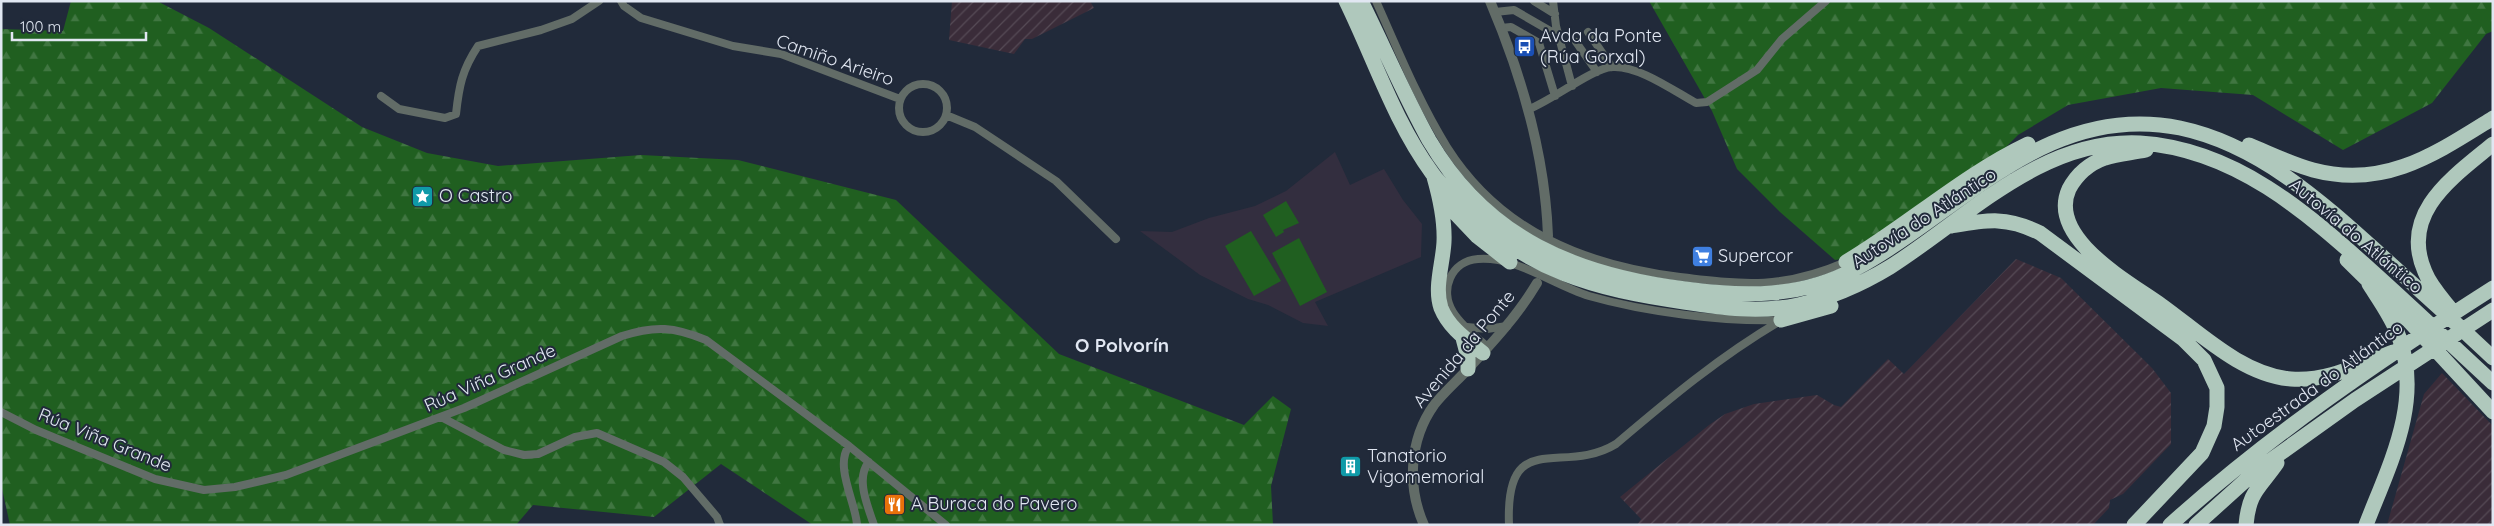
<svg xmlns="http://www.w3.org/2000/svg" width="2494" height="526" viewBox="0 0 2494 526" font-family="Quicksand,sans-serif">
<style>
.industrial{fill:url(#industrial-furrows)}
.education{fill:#332e3f}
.forest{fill:url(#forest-firs)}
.park{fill:#205f20}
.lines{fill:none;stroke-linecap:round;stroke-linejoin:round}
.minor{stroke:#626c67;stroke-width:8}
.tertiary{stroke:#626c67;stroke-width:10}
.motorway{stroke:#afc8bc;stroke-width:15}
.labels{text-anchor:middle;stroke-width:4;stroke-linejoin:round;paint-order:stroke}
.poi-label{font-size:18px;fill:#e1e7f2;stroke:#212a3a;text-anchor:start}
.street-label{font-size:18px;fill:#e1e7f2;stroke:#212a3a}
.neighbourhood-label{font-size:19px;font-weight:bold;fill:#e1e7f2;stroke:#212a3a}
</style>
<defs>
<pattern id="industrial-furrows" width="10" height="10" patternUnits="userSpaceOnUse" patternTransform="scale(1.25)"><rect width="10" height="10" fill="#3a2c39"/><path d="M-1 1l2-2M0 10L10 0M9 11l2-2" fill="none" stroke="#564b56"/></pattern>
<pattern id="forest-firs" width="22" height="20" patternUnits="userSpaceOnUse" patternTransform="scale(1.25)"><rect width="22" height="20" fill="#205f20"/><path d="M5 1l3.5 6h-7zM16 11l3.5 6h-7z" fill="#407641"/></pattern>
</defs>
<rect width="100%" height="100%" fill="#212a3a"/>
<path class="industrial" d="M952,1H1090L1094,8L1032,39H1025L1014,54L949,40Z
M2016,259L2061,278L2152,368L2171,393V444L2123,494L2110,500L2109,508L2093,525H1637L1641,519L1620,497L1709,425L1725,414L1754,404L1817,395L1834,405L1841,407L1888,359L1904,374Z
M2442,373L2493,426V525H2387L2424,394Z"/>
<path class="education" d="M1335,152L1350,185L1384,169L1403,200L1422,224L1421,257L1315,302L1328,326L1303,323L1268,305L1248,299L1200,275L1140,231L1172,232L1209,218L1255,206L1286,191Z"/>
<path class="forest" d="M71,1H157L209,28L362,127L427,153L498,166L641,155L738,160L896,200L1059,354L1244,425L1273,396L1291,409L1271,486L1273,525H813L721,464L654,517L533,505L516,525H10L1,484V29L63,31Z
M1649,1H2493V31L2486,34L2432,103L2343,150L2253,95L2161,88L2068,105L2018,135L1955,198L1869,255L1835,260L1780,212L1737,169L1712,111Z"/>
<path class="park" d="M1286,201L1299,223L1283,230L1284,232L1276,237L1263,215Z
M1251,231L1281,281L1254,296L1225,246Z
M1299,238L1327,292L1300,306L1272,253Z"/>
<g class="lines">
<path class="minor" d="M621,1L624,6L641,18L733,46L781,54L900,99
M1376,1C1398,50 1419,102 1447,147C1501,232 1585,265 1680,277C1745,285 1784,289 1846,262
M1534,1L1555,14
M1553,1L1556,26L1572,86
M1495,12L1514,10L1559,36
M1501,28L1511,27L1539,43L1555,96
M1588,32L1612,67
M1576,42L1597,72
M899 108a24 24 0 1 1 48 0a24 24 0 1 1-48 0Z
M381,96L399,109L445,118L456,114C459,86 462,70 478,46L541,30L572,19L599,1
M1529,109C1551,101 1593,68 1612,67C1638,65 1674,91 1696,103L1707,102L1757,70L1782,39L1826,1
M946,115L975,127L1056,181L1116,239
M1467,327L1487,329L1507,326
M1488,347C1476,337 1461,325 1453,312C1439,290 1451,261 1478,259C1516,256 1553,285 1589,296C1645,312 1723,322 1781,320
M1,412L36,430L155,479L204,490L235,487L286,475L464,408L622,336C656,325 674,327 706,340L849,446L946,525
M441,417L504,450L524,455L538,454L575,437L597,433L664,462L683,477L717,517L720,525
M849,446C834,466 856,503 857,525
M869,462C855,478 868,507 874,525
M1509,525C1505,425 1562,477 1616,444C1669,399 1719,357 1780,321"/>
<path class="tertiary" d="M1490,1C1522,76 1545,154 1548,236
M1424,525C1407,487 1409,440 1434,405C1444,392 1457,381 1468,369C1493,342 1518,315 1537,283"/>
<path class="motorway" d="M1346,1C1374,58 1394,121 1432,173C1440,185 1451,194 1461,204C1528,272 1594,289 1684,302C1722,308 1760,313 1798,305C1830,298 1862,284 1890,267C1967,218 2042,138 2140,143C2235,149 2306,212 2373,272C2413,308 2453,346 2493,383
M1361,1C1384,47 1404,95 1429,140C1487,239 1576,275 1685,289C1745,297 1801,298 1855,269C1961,212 2046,101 2180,128C2261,145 2325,205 2384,258C2421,291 2457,324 2493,358
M2249,145C2271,154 2291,164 2313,170C2385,189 2435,154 2493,118
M2146,150C2132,153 2118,154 2105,158C2088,164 2077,174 2069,189C2047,238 2129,282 2161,305C2199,332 2242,375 2291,379C2327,382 2360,364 2393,352
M1434,177C1440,198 1445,220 1444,242C1443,263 1434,288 1441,308C1449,328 1467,340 1483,353
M1440,197L1477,236L1510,262
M1951,226C1987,220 2006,216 2040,233L2183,339L2204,360L2217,388V407L2214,426L2202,453L2134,525
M2347,260L2408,320L2493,412
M1846,262C1908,225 1963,175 2028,144
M2449,307C2440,296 2430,285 2425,272C2399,213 2453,177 2493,144
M1781,320L1831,306
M1463,338L1468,357V369
M2170,525C2270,435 2380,360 2493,288
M2196,525L2257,470L2355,400L2493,310
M2246,525C2249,491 2259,489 2277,463
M2366,525C2389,465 2423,402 2399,337C2393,319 2380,301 2369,284"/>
</g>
<defs>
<symbol id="bus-square" viewBox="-11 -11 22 22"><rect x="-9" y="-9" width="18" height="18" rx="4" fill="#1a4fb4" stroke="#212a3a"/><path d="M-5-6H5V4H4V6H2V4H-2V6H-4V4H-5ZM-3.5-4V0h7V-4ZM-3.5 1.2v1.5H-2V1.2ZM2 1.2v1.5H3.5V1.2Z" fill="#fff"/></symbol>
<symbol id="sight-square" viewBox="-11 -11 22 22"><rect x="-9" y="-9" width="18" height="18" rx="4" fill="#0f9aa8" stroke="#212a3a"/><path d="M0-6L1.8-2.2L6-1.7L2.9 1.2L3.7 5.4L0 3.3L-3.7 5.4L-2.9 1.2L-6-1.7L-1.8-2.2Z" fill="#fff"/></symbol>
<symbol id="supermarket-square" viewBox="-11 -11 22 22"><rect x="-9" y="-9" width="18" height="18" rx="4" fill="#3f7fe0" stroke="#212a3a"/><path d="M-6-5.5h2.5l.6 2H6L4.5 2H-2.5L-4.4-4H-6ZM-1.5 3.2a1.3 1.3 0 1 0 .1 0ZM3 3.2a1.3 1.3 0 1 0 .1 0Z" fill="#fff"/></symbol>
<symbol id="building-square" viewBox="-11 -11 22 22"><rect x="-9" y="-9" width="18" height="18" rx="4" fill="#0f9aa8" stroke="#212a3a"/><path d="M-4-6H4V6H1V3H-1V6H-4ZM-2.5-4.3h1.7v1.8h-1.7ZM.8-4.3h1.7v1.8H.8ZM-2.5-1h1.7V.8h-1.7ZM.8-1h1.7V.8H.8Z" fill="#fff"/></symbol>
<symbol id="restaurant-square" viewBox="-11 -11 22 22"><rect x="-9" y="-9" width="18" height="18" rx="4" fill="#e8710a" stroke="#212a3a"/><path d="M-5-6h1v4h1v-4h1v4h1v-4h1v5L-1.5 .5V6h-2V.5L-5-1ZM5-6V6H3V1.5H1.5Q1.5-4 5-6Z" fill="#fff"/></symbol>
</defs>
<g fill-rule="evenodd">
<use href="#bus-square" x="1512" y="34" width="25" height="25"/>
<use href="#sight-square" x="410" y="184" width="25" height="25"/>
<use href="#supermarket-square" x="1690" y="244" width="25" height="25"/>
<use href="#building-square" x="1338" y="454" width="25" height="25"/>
<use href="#restaurant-square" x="882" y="492" width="25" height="25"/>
</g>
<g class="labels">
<g class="poi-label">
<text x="1540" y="42">Avda da Ponte<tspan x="1540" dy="21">(Rúa Gorxal)</tspan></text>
<text x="439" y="202">O Castro</text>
<text x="1718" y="262">Supercor</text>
<text x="1367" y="462">Tanatorio<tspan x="1367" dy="21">Vigomemorial</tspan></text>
<text x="911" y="510">A Buraca do Pavero</text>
</g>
<g class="street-label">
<text transform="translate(835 60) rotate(19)" y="6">Camiño Arieiro</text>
<text transform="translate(1924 218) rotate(-33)" y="6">Autovía do Atlántico</text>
<text transform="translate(2356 236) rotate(40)" y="6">Autovía do Atlántico</text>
<text transform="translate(1464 349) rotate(-50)" y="6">Avenida da Ponte</text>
<text transform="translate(490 378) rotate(-24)" y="6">Rúa Viña Grande</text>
<text transform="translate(2317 386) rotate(-36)" y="6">Autoestrada do Atlántico</text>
<text transform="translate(105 440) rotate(22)" y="6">Rúa Viña Grande</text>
</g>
<g class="neighbourhood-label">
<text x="1122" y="352">O Polvorín</text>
</g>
</g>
<rect width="2494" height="526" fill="none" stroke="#e1e7f2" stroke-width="5"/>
<path d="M12 32v8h134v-8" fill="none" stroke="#e1e7f2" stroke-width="2.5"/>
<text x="20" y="32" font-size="15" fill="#e1e7f2" stroke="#212a3a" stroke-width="4" paint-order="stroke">100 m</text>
</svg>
